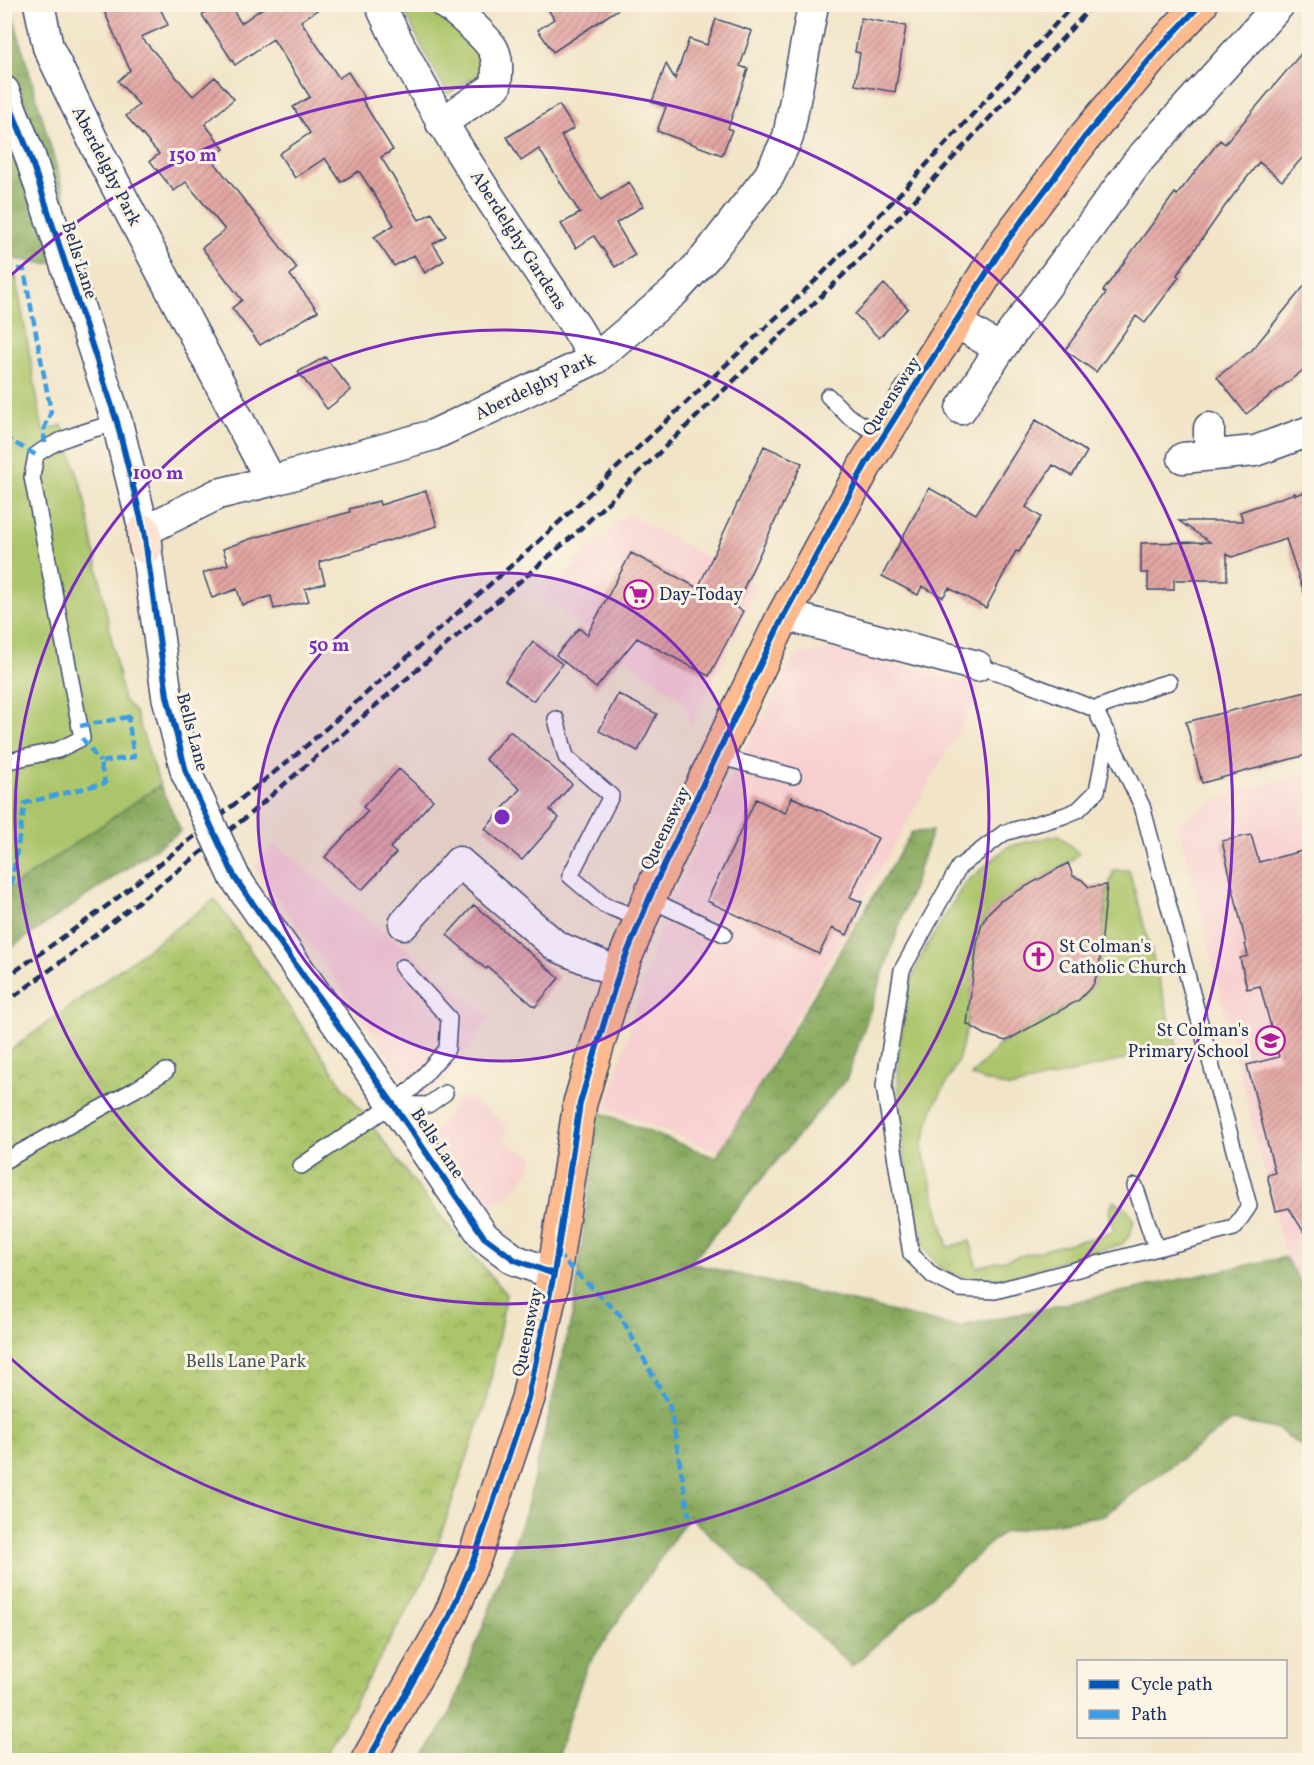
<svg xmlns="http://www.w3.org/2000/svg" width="1314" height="1765" viewBox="0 0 1314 1765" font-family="Vollkorn,serif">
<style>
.built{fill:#f7cfd0}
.grass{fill:#acc56b;stroke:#647a64;stroke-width:1.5}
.forest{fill:url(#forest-crowns);stroke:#526c5e;stroke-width:1.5}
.park{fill:url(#park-crowns);stroke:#647a64;stroke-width:1.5}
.building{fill:url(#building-hatch)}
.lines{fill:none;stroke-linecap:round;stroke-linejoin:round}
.lane-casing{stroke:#3b4a6e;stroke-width:18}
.street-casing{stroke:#3b4a6e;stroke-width:33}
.secondary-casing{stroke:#3b4a6e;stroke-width:36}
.highway-casing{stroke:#3b4a6e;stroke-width:36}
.lane{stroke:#fff;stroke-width:15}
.street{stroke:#fff;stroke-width:30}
.secondary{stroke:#fee3d2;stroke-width:33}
.highway{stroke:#fcba8e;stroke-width:33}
.rail{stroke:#1b2f5e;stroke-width:4.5;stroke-dasharray:9 4.5;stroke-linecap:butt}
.street-bridge-casing{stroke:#3b4a6e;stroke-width:33;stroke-linecap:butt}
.street-bridge{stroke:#fff;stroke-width:30}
.quiet{stroke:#3b9de6;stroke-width:4.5;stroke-dasharray:9 4.5;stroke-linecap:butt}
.cycleway-casing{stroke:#fcf5e5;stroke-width:10}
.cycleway{stroke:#0057b8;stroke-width:6}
.ring{fill:none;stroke:#7b2cbf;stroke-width:3}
.labels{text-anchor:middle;stroke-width:6;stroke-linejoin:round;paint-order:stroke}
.street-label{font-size:18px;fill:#1b2f5e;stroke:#fcf5e5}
.poi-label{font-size:18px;fill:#1b2f5e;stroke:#fcf5e5;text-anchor:start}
.park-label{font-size:18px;fill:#465c62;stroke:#fcf5e5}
.centre{fill:#7b2cbf;stroke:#fcf5e5;stroke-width:3}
.ring-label{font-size:18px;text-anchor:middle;font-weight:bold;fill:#7b2cbf;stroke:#fcf5e5;stroke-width:6;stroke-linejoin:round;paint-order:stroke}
</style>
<defs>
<pattern id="forest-crowns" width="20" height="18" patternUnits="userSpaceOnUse" patternTransform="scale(1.5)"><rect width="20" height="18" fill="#89aa5f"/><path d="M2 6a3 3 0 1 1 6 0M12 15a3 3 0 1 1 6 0" fill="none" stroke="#6f8b52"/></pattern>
<pattern id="park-crowns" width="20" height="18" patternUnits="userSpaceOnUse" patternTransform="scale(1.5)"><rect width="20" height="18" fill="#acc56b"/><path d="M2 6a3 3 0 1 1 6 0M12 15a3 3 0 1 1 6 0" fill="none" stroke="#8ba05b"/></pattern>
<pattern id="building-hatch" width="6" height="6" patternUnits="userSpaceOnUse" patternTransform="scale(1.5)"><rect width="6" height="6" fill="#e3a5a2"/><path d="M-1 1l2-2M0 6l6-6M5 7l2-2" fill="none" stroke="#b78787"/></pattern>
</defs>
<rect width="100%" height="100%" fill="#fcf5e5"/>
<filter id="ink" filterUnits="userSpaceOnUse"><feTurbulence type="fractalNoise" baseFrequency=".0167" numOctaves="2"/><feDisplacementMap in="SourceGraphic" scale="12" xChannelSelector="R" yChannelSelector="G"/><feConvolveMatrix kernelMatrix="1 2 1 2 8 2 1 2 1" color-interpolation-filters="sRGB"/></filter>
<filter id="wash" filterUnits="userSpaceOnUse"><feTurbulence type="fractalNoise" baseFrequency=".008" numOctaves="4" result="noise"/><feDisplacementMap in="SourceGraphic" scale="24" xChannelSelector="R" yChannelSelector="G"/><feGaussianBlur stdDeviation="1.35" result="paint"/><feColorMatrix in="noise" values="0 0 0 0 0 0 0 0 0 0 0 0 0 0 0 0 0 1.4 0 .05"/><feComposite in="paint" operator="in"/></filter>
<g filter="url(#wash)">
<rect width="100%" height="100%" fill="#f1e4c7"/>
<path class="built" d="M627,513L758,586L691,727L683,701L541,596Z
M829,648L984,686L720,1152L606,1108L661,925L710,816L794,657Z
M1309,773V1296L1285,1257L1178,822L1236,791Z
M274,844L491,1017L445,1082L419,1098L254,865Z
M463,1094L505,1123L507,1142L535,1158L524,1179L508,1196L491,1205L474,1200L431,1138Z"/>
<path class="grass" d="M402,5H425L451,18L486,54L484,71L448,94L424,51Z
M5,276L16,277L43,431L62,425L83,491L123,699L135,712L160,785L5,892Z
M1059,835L1079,854L1068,863L1000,901L988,913L981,926L977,943L967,1026L958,1061L933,1108L922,1148L948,1247L970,1241L977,1267L1114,1232L1109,1212L1113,1201L1126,1207L1134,1221L1130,1235L1122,1244L987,1283L968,1280L941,1270L925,1248L906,1178L899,1108L898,1056L909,988L923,952L965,883L1009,846Z
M1114,870H1129L1177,1046L1010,1088L971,1076L999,1045L1079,1000L1093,985L1099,969L1107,891Z"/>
<path class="forest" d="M4,5H11L14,19L81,253L46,264L5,257Z
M160,785L181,831L5,952V892Z
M932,831L847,1078L690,1263L957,1327L1285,1257L1309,1296V1452L1278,1429L1232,1421L1104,1515L1003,1532L852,1666L689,1516L586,1668L559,1750V1760H423L451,1712L526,1511L573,1312L599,1112L716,1158L912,832Z"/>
<path class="park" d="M215,899L342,1085L428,1201L506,1294L488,1396L427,1575L322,1760H5L4,1055Z"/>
<g id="blocks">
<path class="building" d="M101,4H158L168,25L141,37L193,96L215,77L234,99L205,124L224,149L211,158L297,268L290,275L318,311L260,345L232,308L242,300L202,248L225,230L186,182L174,191L150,161L159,154L126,116L139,105L118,81L130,70Z
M217,4H229L241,23L269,4H326L301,21L339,78L348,72L365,98L362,100L393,150L381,157L419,220L432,213L446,236L433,244L444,261L425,273L414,255L394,266L374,237L394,225L359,171L341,182L325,158L295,178L279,154L310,133L293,107L310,97L273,39L235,65L202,15Z
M545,4H626L553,52L538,30L554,19Z
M861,18L906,26L895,92L855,85L860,53L855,52Z
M716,19L752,31L740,66L748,69L728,128L732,130L722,155L657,131L666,107L652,102L666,64L675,79L689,39L707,45Z
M1310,43V149L1282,181L1259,162L1225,206L1177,275L1179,277L1145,323L1136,316L1096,372L1065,350L1106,293L1103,291L1175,193L1177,195L1220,140L1225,144Z
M559,105L574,128L561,136L601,200L629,182L643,206L616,223L635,255L615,267L594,236L576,248L561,224L580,213L539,149L521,161L507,137Z
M1310,279V365L1246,414L1217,377L1252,350Z
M884,284L908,308L879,338L855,314Z
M325,357L351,390L327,409L298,372Z
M1036,420L1087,452L1072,476L1053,465L1026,507L1041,517L1019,552L1016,551L986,608L949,588L943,597L922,586L918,595L882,576L929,488L976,514Z
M764,446L802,463L735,607L743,611L709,676L637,638L596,688L556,655L579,628L587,635L631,553L698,588Z
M426,491L437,526L319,562L325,583L305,589L309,601L274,609L271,596L242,605L237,589L212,598L203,573L228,564L223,549L250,539L350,512L349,509L379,501L380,505Z
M1310,491V595L1305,596L1286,539L1232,557L1227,554V580H1174V590H1148V573H1141V543L1210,542L1179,521H1243L1240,512L1295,493V495Z
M533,642L562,664L533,701L505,680Z
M1310,691V754L1202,783L1186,722Z
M618,694L657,714L638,751L599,731Z
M510,731L572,784L550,810L559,818L522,860L485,829L520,789L485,759Z
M399,769L433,800L390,848L396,853L362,890L325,857L368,811L363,807Z
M792,797L878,838L850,897L862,902L847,935L832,928L819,954L707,901L756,799L785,813Z
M1251,835L1259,862L1310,849V1242L1289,1208L1276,1211L1267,1175L1275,1173L1247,1065L1279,1057L1260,986L1247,989L1240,958L1248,956L1245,944H1246L1222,841Z
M1068,863L1073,876L1082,880L1089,887L1107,885L1099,969L1093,985L1079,1000L1006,1041L986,1035L967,1024L977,943L981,926L988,913L1000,901Z
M474,905L559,978L535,1007L488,967L486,969L447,935Z"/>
</g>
</g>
<g filter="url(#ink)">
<use href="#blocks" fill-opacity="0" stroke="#3b4a6e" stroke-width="1.5"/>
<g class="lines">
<defs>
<path id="lane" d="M828,396L848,416L883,437
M977,666L1012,677L1095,709L1142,806L1249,1206L1234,1228L995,1291L959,1289L933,1276L911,1254L884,1086L902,970L959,867L1004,833L1063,816L1078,810L1097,791L1108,734
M1095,709L1155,686L1169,682
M556,719L566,757L611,796L570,876L604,905L641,919
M717,756L793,776
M4,762L58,750L82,738L32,477L36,455C59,437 89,431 117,422
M649,899L724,934
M393,1104L428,1105L445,1093
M4,1161L136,1089L166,1071
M301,1166L393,1104L413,1088L447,1049L449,1018L402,967
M1135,1186L1156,1248"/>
<path id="street" d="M39,4L48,47L102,159L271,481
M380,4C432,120 507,222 576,327L595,359
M4,91L29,153L117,422L144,531L218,494L271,481L433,435L595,359L674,292L706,257L769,176L788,137L812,11L810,4
M441,123L496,86C497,74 499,60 493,49C487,38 456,10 445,4
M956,322L1000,349
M961,409L1000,349L1139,160L1280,4
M1209,428V455
M1183,458L1255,451L1310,431
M146,547L167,696L186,772
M784,615L977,666
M235,878L393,1104L484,1237L515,1260L554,1274
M404,924L459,862L556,946L619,973"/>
<path id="secondary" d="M144,531L146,547"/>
<path id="highway" d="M368,1760L450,1616L475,1556L528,1398L554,1274L580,1103L619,973L656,882L784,615L867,462L1006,242L1084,138L1157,51L1201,4"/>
</defs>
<use href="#lane" class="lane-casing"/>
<use href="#street" class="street-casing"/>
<use href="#secondary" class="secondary-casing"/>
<use href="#highway" class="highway-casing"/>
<use href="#lane" class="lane"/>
<use href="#street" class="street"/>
<use href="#secondary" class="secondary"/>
<use href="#highway" class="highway"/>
<path class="rail" d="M4,979L111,903L297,754L537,543L816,280L893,201L1074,4
M4,1004L70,955L245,818L575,534L867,252L1094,4"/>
<defs>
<path id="street-bridge" d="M186,772L235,878"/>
</defs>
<use href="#street-bridge" class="street-bridge-casing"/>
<use href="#street-bridge" class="street-bridge"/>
<path class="quiet" d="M4,266L24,270L51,412L43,431L46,447
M4,437L36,455
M80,726L128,717
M82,738L100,762
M4,910L7,908L25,803L105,783L100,762L134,757L128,717L134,716
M557,1254L620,1315L670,1407L689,1516"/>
<defs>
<path id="cycleway" d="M4,91L29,153L117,422L144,531L167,696L186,772L235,878L393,1104L484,1237L515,1260L554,1274
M368,1760L450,1616L475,1556L528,1398L554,1274L580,1103L619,973L656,882L784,615L867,462L1006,242L1084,138L1157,51L1201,4"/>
</defs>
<use href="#cycleway" class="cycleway-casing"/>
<use href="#cycleway" class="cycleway"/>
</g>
</g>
<circle cx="502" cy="817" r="244" fill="#7b2cbf" fill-opacity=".12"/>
<g class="ring">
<circle cx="502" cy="817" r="244"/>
<circle cx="502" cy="817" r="487"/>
<path d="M8 278A731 731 0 1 1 8 1356"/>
</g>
<defs>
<symbol id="supermarket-ring" viewBox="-11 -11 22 22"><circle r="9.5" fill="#fcf5e5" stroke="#b5179e" stroke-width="1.5"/><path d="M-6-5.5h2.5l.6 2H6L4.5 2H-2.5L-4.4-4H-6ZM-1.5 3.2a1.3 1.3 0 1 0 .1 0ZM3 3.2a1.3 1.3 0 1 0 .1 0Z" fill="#b5179e"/></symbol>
<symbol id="church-ring" viewBox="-11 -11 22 22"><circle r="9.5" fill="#fcf5e5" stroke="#b5179e" stroke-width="1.5"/><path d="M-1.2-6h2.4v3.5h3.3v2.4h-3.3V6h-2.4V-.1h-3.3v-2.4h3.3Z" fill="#b5179e"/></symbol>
<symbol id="school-ring" viewBox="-11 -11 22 22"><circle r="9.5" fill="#fcf5e5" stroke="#b5179e" stroke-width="1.5"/><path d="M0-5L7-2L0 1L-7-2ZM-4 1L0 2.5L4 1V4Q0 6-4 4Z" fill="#b5179e"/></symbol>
</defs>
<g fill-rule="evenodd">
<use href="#supermarket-ring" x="622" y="578" width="33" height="33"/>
<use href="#church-ring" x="1022" y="940" width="33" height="33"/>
<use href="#school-ring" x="1254" y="1024" width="33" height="33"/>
</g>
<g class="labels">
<g class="street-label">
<text transform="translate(107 166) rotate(63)" y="6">Aberdelghy Park</text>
<text transform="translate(519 240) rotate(57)" y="6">Aberdelghy Gardens</text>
<text transform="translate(80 260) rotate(72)" y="6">Bells Lane</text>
<text transform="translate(535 386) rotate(-26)" y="6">Aberdelghy Park</text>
<text transform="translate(891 396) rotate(-57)" y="6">Queensway</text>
<text transform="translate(193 732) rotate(75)" y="6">Bells Lane</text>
<text transform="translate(665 828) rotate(-64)" y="6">Queensway</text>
<text transform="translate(438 1143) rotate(56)" y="6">Bells Lane</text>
<text transform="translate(527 1332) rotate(-78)" y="6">Queensway</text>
</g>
<g class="poi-label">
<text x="659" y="600">Day-Today</text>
<text x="1059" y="952">St Colman's<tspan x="1059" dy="21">Catholic Church</tspan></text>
<text x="1249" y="1036" text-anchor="end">St Colman's<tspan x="1249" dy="21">Primary School</tspan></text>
</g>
<g class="park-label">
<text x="246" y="1367">Bells Lane Park</text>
</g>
</g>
<circle cx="502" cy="817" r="9" class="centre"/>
<g class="ring-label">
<text x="193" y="161">150 m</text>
<text x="158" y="479">100 m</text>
<text x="329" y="651">50 m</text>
</g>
<rect width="1314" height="1765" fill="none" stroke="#fcf5e5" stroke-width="24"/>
<rect x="1077" y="1660" width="210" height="78" fill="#fcf5e5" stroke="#a2a6af" stroke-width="1.5"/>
<rect x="1089" y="1680" width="30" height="9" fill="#0057b8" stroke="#a2a6af" stroke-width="1.5"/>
<text x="1131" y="1690" font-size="18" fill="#1b2f5e">Cycle path</text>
<rect x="1089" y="1710" width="30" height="9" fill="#3b9de6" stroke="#a2a6af" stroke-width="1.5"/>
<text x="1131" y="1720" font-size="18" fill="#1b2f5e">Path</text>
</svg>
